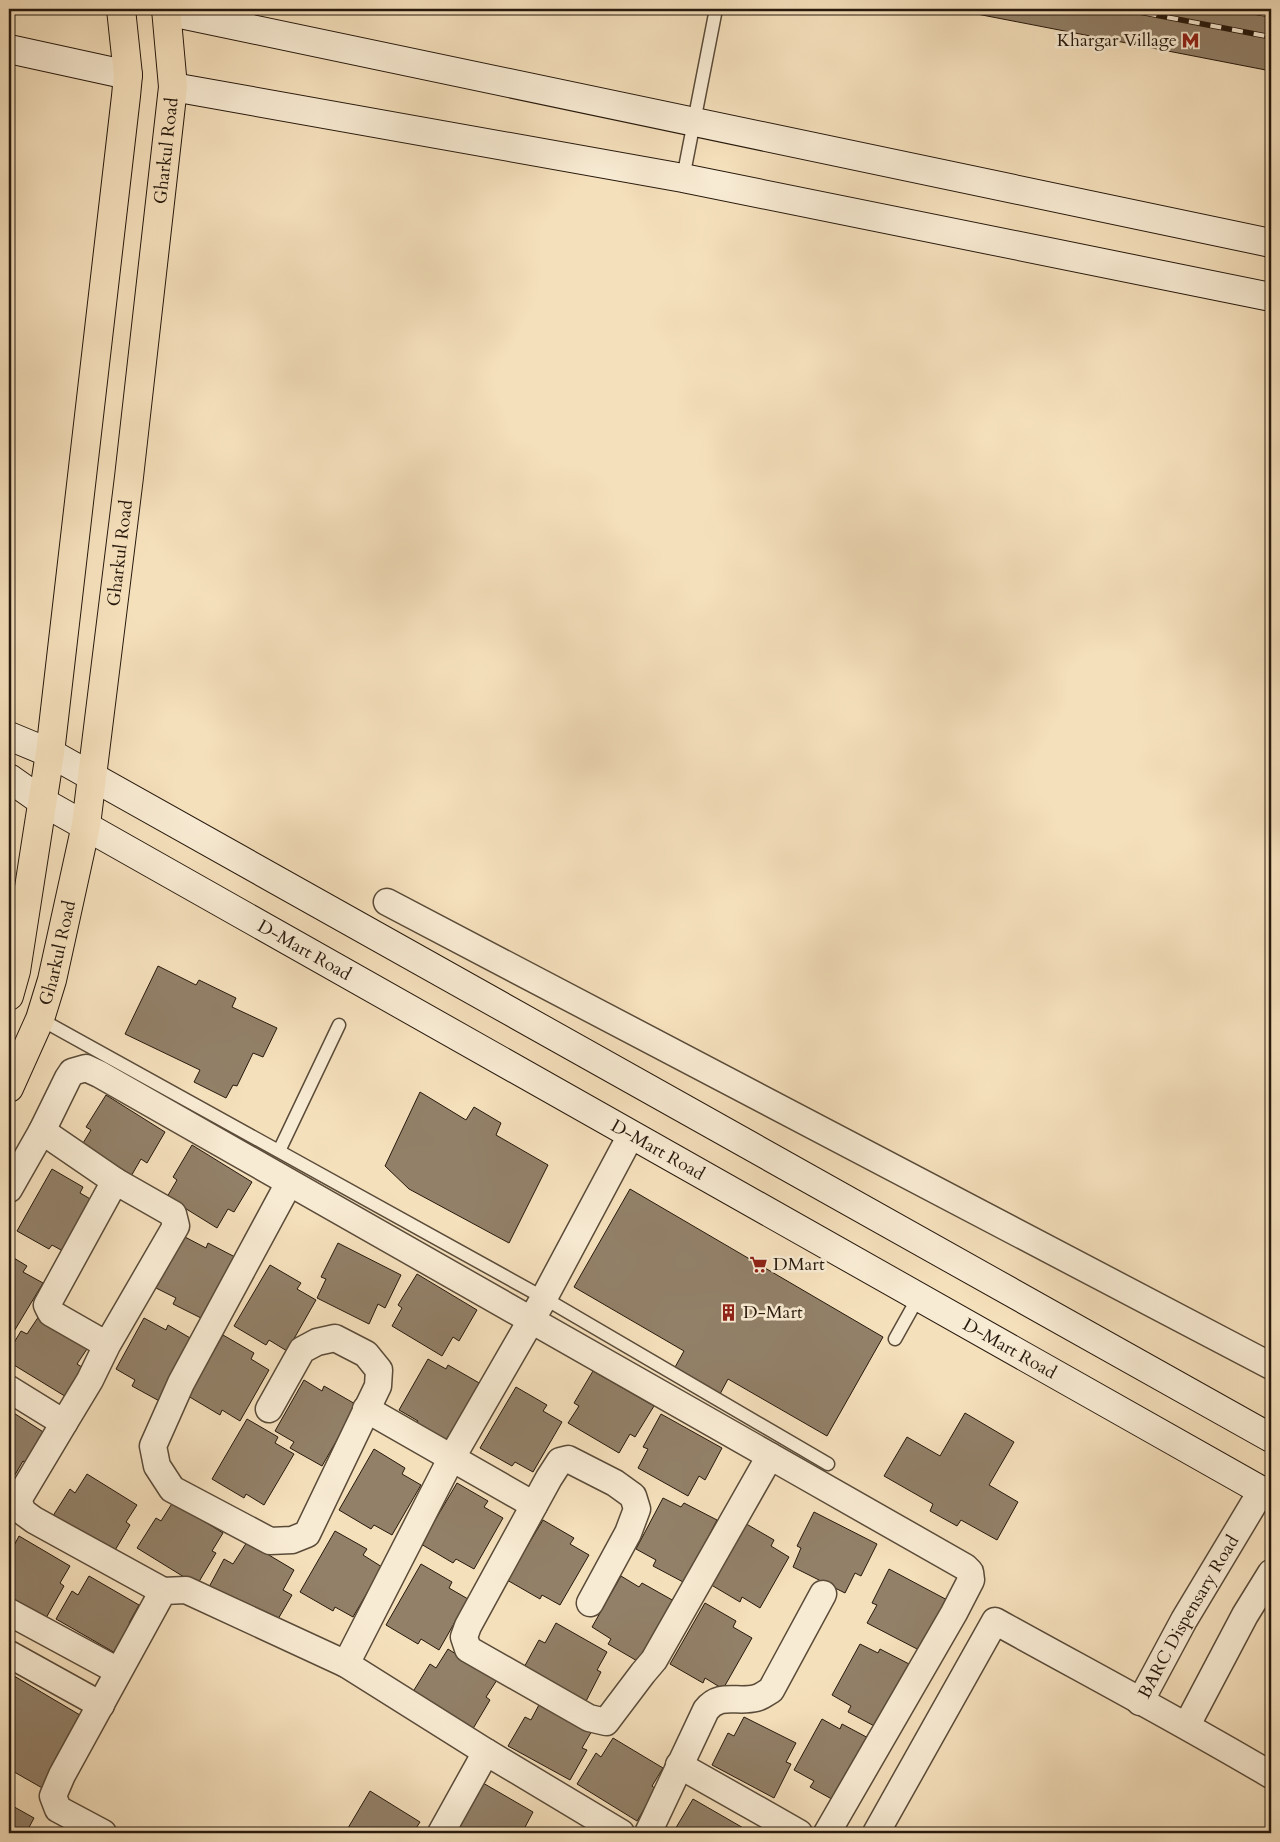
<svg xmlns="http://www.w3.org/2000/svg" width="1280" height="1842" viewBox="0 0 1280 1842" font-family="Cardo,serif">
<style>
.building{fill:#928068;stroke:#27190d}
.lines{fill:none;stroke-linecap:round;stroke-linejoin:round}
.lane-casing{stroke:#5a4b39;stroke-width:15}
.street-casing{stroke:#5a4b39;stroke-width:29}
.secondary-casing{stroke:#27190d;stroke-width:30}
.primary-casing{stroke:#27190d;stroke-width:30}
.lane{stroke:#f8ebd3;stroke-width:12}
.street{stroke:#f8ebd3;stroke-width:26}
.secondary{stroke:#f8ebd3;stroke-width:28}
.primary{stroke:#f5e0bc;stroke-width:28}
.rail-casing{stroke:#27190d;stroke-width:5.5}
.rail{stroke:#f8ebd3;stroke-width:4;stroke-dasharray:11;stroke-linecap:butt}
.labels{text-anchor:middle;stroke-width:5;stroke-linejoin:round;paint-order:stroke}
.poi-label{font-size:18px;fill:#27190d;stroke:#f8ebd3;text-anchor:start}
.street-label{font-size:18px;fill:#27190d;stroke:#f8ebd3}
</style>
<rect width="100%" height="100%" fill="#f5e0bc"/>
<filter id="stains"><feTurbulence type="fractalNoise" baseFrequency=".004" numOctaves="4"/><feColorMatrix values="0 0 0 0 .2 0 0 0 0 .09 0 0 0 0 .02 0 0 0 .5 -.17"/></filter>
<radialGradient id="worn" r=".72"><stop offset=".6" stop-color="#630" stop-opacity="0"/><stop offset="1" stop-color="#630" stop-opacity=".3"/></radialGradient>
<path class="building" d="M951,9H1271V71Z
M158,966L196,985L199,980L236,998L232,1007L277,1028L263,1057L253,1053L237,1086L233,1085L226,1098L194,1082L200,1070L125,1034Z
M420,1092L466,1120L474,1107L501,1123L496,1135L548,1165L509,1243L409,1189L385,1166Z
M106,1095L165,1132L147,1163L141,1159L130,1178L80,1148L91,1130L86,1127Z
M192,1145L252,1182L234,1212L228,1209L217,1228L167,1197L177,1180L173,1177Z
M52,1169L83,1187L80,1193L99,1204L70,1255L52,1245L49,1249L17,1231Z
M630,1189L883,1337L827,1436L728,1379L719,1396L674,1369L684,1351L574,1287Z
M183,1236L206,1248L208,1243L237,1258L205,1320L173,1304L176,1298L156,1288Z
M338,1243L401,1275L385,1308L378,1304L369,1324L317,1298L326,1279L321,1277Z
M9,1255L27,1266L23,1272L43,1283L13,1333L9,1331Z
M270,1265L301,1283L297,1289L316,1300L287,1351L269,1340L266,1345L234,1326Z
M417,1274L477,1310L459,1341L453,1337L442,1356L392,1326L402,1308L398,1305Z
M39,1316L89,1346L77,1364L85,1369L68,1398L9,1362V1351L21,1331L27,1334Z
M144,1318L166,1330L168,1325L197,1342L163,1403L132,1386L135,1380L116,1369Z
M223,1335L254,1353L251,1359L269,1370L240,1421L222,1410L220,1415L188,1396Z
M428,1359L446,1369L448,1365L481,1384L445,1445L414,1427L418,1421L399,1410Z
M593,1371L654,1406L635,1437L630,1434L619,1453L568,1423L579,1406L574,1403Z
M304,1380L322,1391L324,1386L357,1405L322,1466L290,1448L294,1442L275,1431Z
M516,1387L547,1405L543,1411L562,1422L533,1472L515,1462L512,1466L480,1448Z
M9,1410L48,1435L29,1465L23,1461L12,1480L9,1478Z
M965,1413L1014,1442L989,1485L1018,1502L997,1540L961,1520L957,1526L930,1511L933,1504L884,1476L907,1437L940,1456Z
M661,1414L722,1448L705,1480L699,1476L688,1496L638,1468L648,1449L643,1447Z
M247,1419L278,1437L275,1443L294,1454L264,1505L246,1494L244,1498L212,1479Z
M374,1449L405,1468L402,1474L421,1485L392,1535L374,1525L371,1529L339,1510Z
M87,1474L137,1505L126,1522L130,1525L111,1557L51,1519L70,1489L75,1493Z
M457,1483L488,1501L484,1507L503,1518L474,1569L456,1559L453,1563L421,1544Z
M663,1498L681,1507L684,1503L717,1520L685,1583L653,1566L656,1560L636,1549Z
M173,1502L223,1533L212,1551L216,1553L197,1585L137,1548L156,1518L161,1521Z
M814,1512L877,1544L861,1576L855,1573L845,1593L793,1567L801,1548L797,1546Z
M543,1520L574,1538L570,1544L589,1555L560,1605L542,1595L540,1599L507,1580Z
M743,1522L774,1540L771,1546L789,1557L760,1608L742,1597L740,1602L708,1583Z
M335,1531L367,1549L363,1555L382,1567L353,1617L335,1607L333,1611L300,1592Z
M19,1536L70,1566L60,1583L64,1586L46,1618L9,1597V1555Z
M247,1542L294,1570L283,1590L292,1595L274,1626L209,1587L224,1559L233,1564Z
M421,1564L452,1582L449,1588L468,1599L439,1650L421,1639L418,1644L386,1625Z
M889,1569L951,1602L919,1650L867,1623L877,1605L872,1603Z
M89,1576L139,1605L129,1623L133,1626L117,1654L56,1619L72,1591L78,1595Z
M621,1576L639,1587L642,1583L674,1601L639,1662L608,1644L611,1639L592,1627Z
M705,1603L736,1621L733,1627L752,1638L723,1689L705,1678L703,1683L670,1664Z
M556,1623L607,1652L597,1670L601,1672L584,1705L522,1671L539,1640L545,1643Z
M860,1644L878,1653L880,1649L913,1666L880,1729L848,1712L851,1706L832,1695Z
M448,1649L497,1680L486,1697L490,1700L471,1732L411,1695L430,1664L436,1668Z
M9,1673L85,1718L44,1789L9,1769Z
M541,1701L593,1729L582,1748L587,1750L570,1780L508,1746L525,1717L531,1720Z
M744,1717L796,1743L786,1762L791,1764L774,1798L712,1765L728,1733L734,1736Z
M822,1719L840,1729L842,1724L872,1740L839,1803L810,1787L814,1781L794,1770Z
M613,1738L663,1768L652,1786L656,1789L637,1821L577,1784L596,1753L601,1757Z
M483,1783L533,1812L523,1831L527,1833H454Z
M370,1791L420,1822L413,1833H345Z
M693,1799L752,1833H677L674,1831Z
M9,1804L34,1818L26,1833H9Z
M58,1827L69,1833H55Z"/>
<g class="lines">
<defs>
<path id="lane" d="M683,178L716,9
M40,1019L544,1298L828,1464
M279,1151L339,1025
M895,1339L919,1296"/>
<g id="street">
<path d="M387,902L1271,1366"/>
<path d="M42,1131L115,1181"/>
<path d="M9,1189L42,1131L68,1078L72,1072L86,1068L99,1074L965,1567L970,1572L971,1580L954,1613L827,1833"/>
<path d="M9,1389L64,1423L90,1380L107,1345L176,1226L173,1214L115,1181L47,1305L51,1313L107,1345"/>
<path d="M269,1409L302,1350L317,1342L335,1338L366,1354L379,1370L378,1386L307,1534L292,1540L270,1541L172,1489L157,1466L153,1446L181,1383L289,1183"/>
<path d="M366,1409L534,1505"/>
<path d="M64,1423L18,1500L23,1512L34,1520L163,1591"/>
<path d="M590,1603L628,1533L637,1509L633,1496L615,1483L568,1459L560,1461L549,1478L468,1626L464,1637L468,1649L589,1718L606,1722L643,1673L654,1660L770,1456"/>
<path d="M9,1612L118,1671"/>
<path d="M9,1654L101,1705"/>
<path d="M346,1664L451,1459L544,1298L631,1135"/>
<path id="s1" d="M1140,1702L1184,1620L1262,1490"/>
<path d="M1187,1725L1245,1615L1271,1573"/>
<path d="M486,1752L621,1833"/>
<path d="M679,1765L799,1833"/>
<path d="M103,1833L58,1809L53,1796L62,1775L163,1591L186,1590L346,1664L486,1752L441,1833"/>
<path d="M648,1833L706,1710C720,1692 737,1703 756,1698C761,1697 766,1693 771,1690L823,1594"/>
<path d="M876,1833L995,1621C1087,1672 1180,1721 1271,1775"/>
</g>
<g id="secondary">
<path d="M166,11L1271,243"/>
<path d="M9,49L128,75"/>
<path d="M173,87L683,178L1271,297"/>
<path d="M9,736L50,753L1271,1438"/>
<path id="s2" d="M9,778L43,802L1271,1496"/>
</g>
<g id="primary">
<path d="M9,996L16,971L50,753L126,96L128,75L121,9"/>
<path id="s3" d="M9,1088L40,1019L52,980L86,825L129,477L173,87L166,9"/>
</g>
</defs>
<use href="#lane" class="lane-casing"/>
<use href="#street" class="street-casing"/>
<use href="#secondary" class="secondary-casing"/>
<use href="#primary" class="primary-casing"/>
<use href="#lane" class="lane"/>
<use href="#street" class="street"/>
<use href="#secondary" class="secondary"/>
<use href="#primary" class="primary"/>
<defs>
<path id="rail" d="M1124,9L1271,37
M1238,9L1271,15"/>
</defs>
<use href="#rail" class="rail-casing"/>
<use href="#rail" class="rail"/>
</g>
<defs>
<symbol id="metro-bare" viewBox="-9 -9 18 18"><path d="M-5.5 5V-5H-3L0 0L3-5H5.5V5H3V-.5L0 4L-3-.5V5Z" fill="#8f2418" stroke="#f8ebd3" stroke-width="2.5" paint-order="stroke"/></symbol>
<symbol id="supermarket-bare" viewBox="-9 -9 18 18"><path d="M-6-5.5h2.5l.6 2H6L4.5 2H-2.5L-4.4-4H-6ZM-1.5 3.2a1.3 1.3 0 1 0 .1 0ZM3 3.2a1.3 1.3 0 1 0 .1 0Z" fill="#8f2418" stroke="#f8ebd3" stroke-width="2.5" paint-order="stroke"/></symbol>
<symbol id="building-bare" viewBox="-9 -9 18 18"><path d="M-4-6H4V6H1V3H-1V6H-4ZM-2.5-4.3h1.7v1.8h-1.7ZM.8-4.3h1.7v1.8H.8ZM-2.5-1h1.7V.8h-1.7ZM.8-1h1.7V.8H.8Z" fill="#8f2418" stroke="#f8ebd3" stroke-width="2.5" paint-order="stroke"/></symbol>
</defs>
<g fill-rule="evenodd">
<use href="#metro-bare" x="1178" y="28" width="25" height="25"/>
<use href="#supermarket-bare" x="746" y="1252" width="25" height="25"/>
<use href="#building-bare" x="716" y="1300" width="25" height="25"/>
</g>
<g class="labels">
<g class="poi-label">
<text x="1177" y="46" text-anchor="end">Khargar Village</text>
<text x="773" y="1270">DMart</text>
<text x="743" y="1318">D-Mart</text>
</g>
<g class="street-label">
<text dy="6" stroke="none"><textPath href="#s3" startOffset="954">Gharkul Road</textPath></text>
<text dy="6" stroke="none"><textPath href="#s3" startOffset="549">Gharkul Road</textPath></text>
<text dy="6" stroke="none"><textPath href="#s2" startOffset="342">D-Mart Road</textPath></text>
<text dy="6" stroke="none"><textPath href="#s3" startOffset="144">Gharkul Road</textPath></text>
<text dy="6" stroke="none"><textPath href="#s2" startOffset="748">D-Mart Road</textPath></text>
<text dy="6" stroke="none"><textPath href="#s2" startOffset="1152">D-Mart Road</textPath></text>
<text dy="6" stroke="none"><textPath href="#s1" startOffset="98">BARC Dispensary Road</textPath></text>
</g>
</g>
<rect width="1280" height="1842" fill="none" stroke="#f5e0bc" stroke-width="30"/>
<rect x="10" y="10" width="1260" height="1822" fill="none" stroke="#27190d" stroke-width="2.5"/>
<rect x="15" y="15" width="1250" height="1812" fill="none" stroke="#27190d"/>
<rect width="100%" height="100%" filter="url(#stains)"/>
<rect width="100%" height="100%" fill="url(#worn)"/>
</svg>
